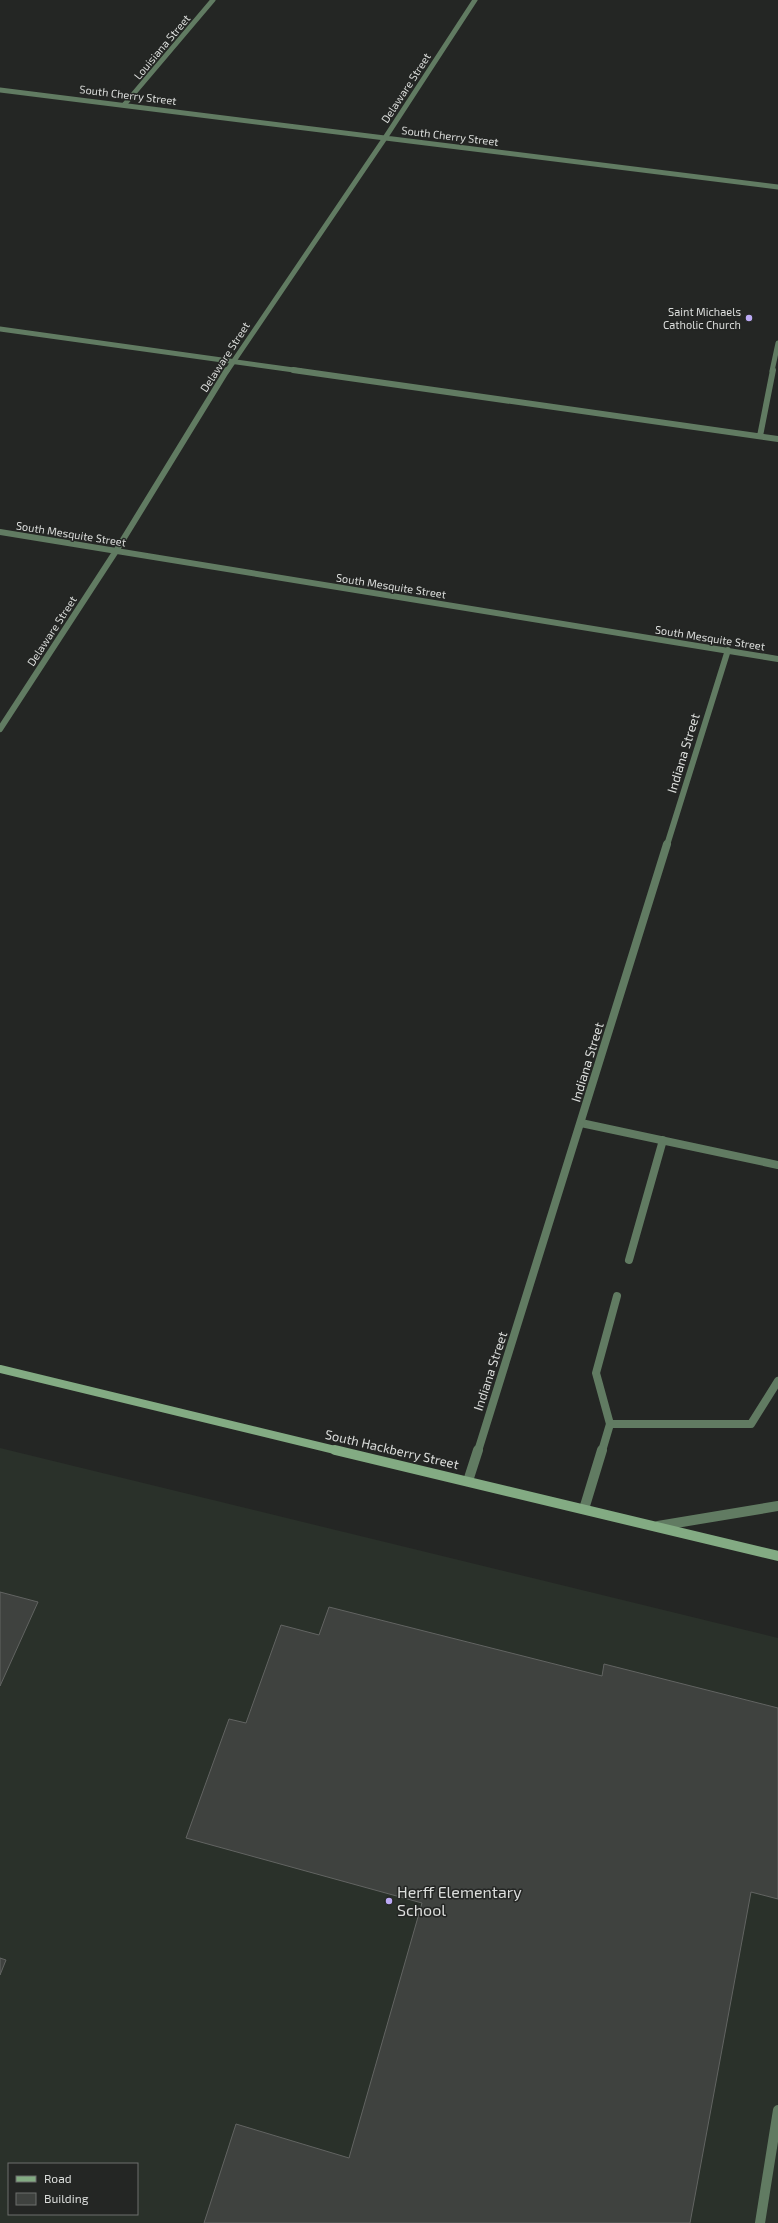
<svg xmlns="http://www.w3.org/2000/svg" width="778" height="2223" viewBox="0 0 778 2223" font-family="'Exo 2',sans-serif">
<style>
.built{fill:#2a312a;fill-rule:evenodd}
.building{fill:#3f423f;stroke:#626462}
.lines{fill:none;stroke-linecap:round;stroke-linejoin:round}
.lane-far3{stroke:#617b62;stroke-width:5}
.lane-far2{stroke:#617b62;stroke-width:6}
.lane-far1{stroke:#617b62;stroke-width:8}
.lane{stroke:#617b62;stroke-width:10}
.street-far3{stroke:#617b62;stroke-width:5}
.street-far2{stroke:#617b62;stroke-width:6}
.street-far1{stroke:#617b62;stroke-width:8}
.street{stroke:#617b62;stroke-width:10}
.secondary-far1{stroke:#83ab83;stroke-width:8}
.secondary{stroke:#83ab83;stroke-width:10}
.poi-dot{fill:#bcaaf5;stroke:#242624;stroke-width:1.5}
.labels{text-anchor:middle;stroke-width:3;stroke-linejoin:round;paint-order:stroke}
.far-street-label{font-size:11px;fill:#dbdddb;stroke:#242624}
.far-poi-label{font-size:11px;fill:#dbdddb;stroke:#242624;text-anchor:end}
.street-label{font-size:13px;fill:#dbdddb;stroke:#242624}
.near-poi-label{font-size:16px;fill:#dbdddb;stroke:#242624;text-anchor:start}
</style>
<rect width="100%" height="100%" fill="#242624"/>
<path class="built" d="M0,1448L778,1638V2223H0ZM9,2164H137V2214H9Z"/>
<path class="building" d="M0,1592L38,1602L0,1686Z
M329,1607L602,1676L604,1664L778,1708V1899L751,1892L690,2223H204L236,2124L349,2158L422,1903L186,1838L229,1719L246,1723L281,1625L319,1635Z
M0,1958L6,1960L0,1975Z"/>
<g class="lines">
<path class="lane-far3" d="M0,329L301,371
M772,371L778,343"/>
<path class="lane-far2" d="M293,370L778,439
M760,436L773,370"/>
<path class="lane-far1" d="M581,1123L778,1165
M629,1260L663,1140
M610,1424L596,1373L617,1296
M602,1451L610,1424H751L778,1381"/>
<path class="lane" d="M584,1509L602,1450
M760,2223L778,2110"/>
<path class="street-far3" d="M0,90L778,187
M124,105L213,0
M227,371L385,138L475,0"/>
<path class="street-far2" d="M0,532L778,659
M0,729L116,551L227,370
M667,845L728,650"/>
<path class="street-far1" d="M478,1451L667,844"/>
<path class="street" d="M468,1481L478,1450
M658,1526L778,1506"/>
<path class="secondary-far1" d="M0,1369L339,1451"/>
<path class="secondary" d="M335,1450L778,1556"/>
</g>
<g class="poi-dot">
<circle cx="749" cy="318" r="4"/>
<circle cx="389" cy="1901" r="4"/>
</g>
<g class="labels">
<g class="far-street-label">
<text transform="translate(162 47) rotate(-50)" y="4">Louisiana Street</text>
<text transform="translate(406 88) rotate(-57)" y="4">Delaware Street</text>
<text transform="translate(128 95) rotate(7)" y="4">South Cherry Street</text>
<text transform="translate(450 136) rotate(7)" y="4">South Cherry Street</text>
<text transform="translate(225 357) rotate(-57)" y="4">Delaware Street</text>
<text transform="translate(71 534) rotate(9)" y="4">South Mesquite Street</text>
<text transform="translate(391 586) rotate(9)" y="4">South Mesquite Street</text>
<text transform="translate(52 631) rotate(-57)" y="4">Delaware Street</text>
<text transform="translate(710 638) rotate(9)" y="4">South Mesquite Street</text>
</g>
<g class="far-poi-label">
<text x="741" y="316">Saint Michaels<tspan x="741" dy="13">Catholic Church</tspan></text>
</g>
<g class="street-label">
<text transform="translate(683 753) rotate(-73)" y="5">Indiana Street</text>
<text transform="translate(587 1062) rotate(-73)" y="5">Indiana Street</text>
<text transform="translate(490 1371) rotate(-72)" y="5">Indiana Street</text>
<text transform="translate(392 1449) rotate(13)" y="5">South Hackberry Street</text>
</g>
<g class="near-poi-label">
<text x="397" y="1898">Herff Elementary<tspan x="397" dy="18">School</tspan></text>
</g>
</g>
<rect x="8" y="2163" width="130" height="52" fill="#242624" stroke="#6d6f6d"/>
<rect x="16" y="2176" width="20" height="6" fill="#83ab83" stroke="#6d6f6d"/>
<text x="44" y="2183" font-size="12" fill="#dbdddb">Road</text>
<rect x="16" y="2193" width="20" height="12" fill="#3f423f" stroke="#6d6f6d"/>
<text x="44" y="2203" font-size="12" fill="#dbdddb">Building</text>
</svg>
